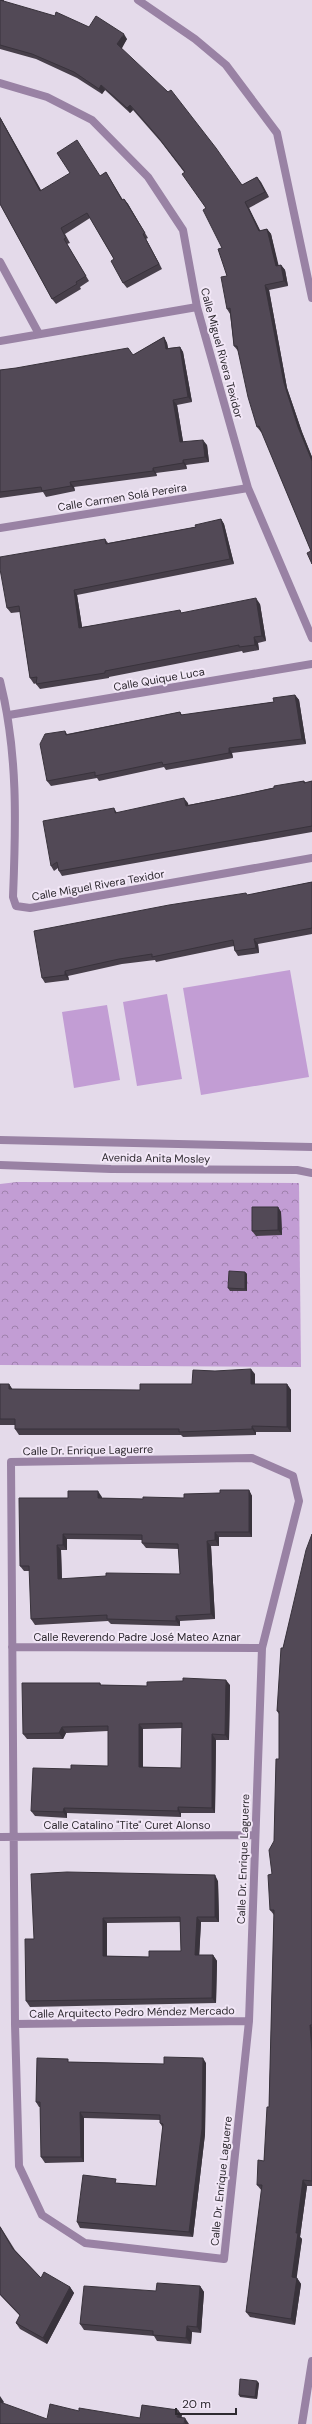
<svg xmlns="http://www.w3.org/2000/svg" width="312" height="2424" viewBox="0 0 312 2424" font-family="'DM Sans',sans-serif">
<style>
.park{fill:url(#park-crowns)}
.pitch{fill:#c29dd4}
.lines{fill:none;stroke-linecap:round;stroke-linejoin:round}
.minor{stroke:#9982a4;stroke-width:8}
.tertiary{stroke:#9982a4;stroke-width:8}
.wall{fill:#473f4a;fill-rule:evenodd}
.shaded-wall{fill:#39333c}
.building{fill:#524956;stroke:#39333c;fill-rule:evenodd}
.labels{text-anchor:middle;stroke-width:4;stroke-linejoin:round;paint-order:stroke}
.street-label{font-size:11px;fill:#2e2a30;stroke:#f2e7f7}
</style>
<defs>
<pattern id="park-crowns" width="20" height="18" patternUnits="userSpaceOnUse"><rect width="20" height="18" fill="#c29dd4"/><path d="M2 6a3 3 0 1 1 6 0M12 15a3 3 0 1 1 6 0" fill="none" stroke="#9e80ac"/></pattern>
</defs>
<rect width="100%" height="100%" fill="#e4daea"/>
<path class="park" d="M17,1182L299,1183L301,1367L0,1365V1184Z"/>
<path class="pitch" d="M290,970L309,1077L201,1095L183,988Z
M167,994L182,1079L137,1086L123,1002Z
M107,1005L120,1080L74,1088L62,1012Z"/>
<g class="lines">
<path class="minor" d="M0,83L47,97L92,120L148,177L183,230L197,307L248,488L312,638
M0,262L39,334
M0,341L197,307
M0,528L248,488
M0,681C18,752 16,824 13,897L16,906L30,908L312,858
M9,715L312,664
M0,1140L312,1147
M0,1165L111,1169L297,1170L312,1173
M252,1458L293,1476L299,1501L262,1648L249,2021L224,2259L85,2243L42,2215L19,2166L15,2024L11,1462Z
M12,1647L262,1648
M0,1837L255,1835
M15,2024L249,2021"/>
<path class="tertiary" d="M138,0L195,39L226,65L277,133L312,298
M302,2424L312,2361"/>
</g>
<path class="wall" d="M0,0H4V2L127,39L121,48L242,185L257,177L269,197L249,208L260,231L267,229L271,234L278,266L281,265L285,270L288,286L269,290L287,388L302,432L312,457V564L311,551L262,432H261L257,427L238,351L234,346L230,314L227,309V276L222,248L206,208L184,172L161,142L133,110L130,113L105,90L102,94L77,78L36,59L0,49Z
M0,117L41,190L100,176L106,172L123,200L124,199L128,204L148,238L146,239L162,269L127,288L123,283L114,259L90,218L65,234L70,243L67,244L89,281L80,287L81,289L56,304L52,299L0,204Z
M164,337L167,343L168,348L180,347L183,352L192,402L177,405L183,442L207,445L209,462L186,465L187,469L156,473L157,476L74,487L75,491L46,497L43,492L0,498V370L133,355Z
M221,519L224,524L234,564L77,595L82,627L183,613L260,604L266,641L258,643L259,650L243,653L242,651L109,677V678L40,689L36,684V683L34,684L30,678L20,612L11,613L7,608L105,539L108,543L196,527Z
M295,695L299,700L306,744L232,753L233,758L166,770L164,767L99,781L97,778L51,786L47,781L65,731L67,734L180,712L182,715L274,702Z
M304,781L306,783L312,781V832L62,876L59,871L58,868L54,871L51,866L117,813L188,803V805L241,795Z
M312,882V934L258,944L259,953L238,956L235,951L234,946L156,962L155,960L122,964L68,976L69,980L45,983L42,978L248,895Z
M278,1207L281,1212L282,1235L256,1236L252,1231Z
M245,1272L247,1274V1291H230L228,1288Z
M255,1374V1384H287L291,1390V1432H256V1435L183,1437L181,1435H19L15,1429V1425H0V1384H9L12,1389L140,1390L192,1384Z
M249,1490L252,1496V1537H219V1546H211L215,1619L180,1621V1626L111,1624L108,1621L35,1625L31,1619L30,1571H24L20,1566L68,1498L102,1497V1498L143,1499L184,1498L220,1493ZM67,1539L142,1540V1543L146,1548L179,1549L180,1574L62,1579L61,1550H67Z
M312,1534V2186H307L300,2237L302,2239L296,2278H297L301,2284L295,2325L250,2317L246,2312L262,2191L257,2185L264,2161L269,2107L274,1915L270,1910L279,1759V1714L277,1711L283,1648Z
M100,1683L101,1685L147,1686L230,1685L229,1740H216L215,1813H181V1817L67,1813V1818L35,1816L31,1811L71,1769L108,1766V1731L66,1733L63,1739H27L23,1734ZM182,1728L181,1768L143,1767V1729Z
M218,1881L219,1922H201L199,1955H213L217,1961L216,2003L30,2007L26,2001L34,1939ZM180,1922L181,1951L149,1957L107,1956V1923Z
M71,2062L164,2064L206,2063L205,2134L193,2237L80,2228L77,2222L118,2183L156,2186L163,2128L160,2123V2120L84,2118V2162L45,2163L41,2157L40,2107H39L36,2102Z
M0,2226L15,2250L41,2278L70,2287L74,2293L47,2344L20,2329L16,2323L20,2316L0,2295Z
M200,2286L204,2292L201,2333L192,2332L191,2344L157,2341L154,2336L84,2330L80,2324L156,2291Z
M259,2383L257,2399L240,2397L239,2395Z"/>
<path class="shaded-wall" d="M124,34L127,39L121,50L117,44Z
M101,85L105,90L102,94L99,89Z
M130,105L133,110L130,113L127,108Z
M0,117L44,196L40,191L0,118Z
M257,177L261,182L269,197L265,192Z
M124,199L128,204L148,238L145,233Z
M245,202L249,208L263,236L259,231Z
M267,229L271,234L280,271L276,266Z
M143,234L146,239L162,269L159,264Z
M281,265L285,270L288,286L284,281Z
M265,285L269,290L287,388L302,432L312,457V461L298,427L284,383Z
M164,337L167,343L169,354L166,349Z
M180,347L183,352L192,402L188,397Z
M173,400L177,405L184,447L180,442Z
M203,440L207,445L209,462L205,457Z
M183,460L186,465L187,469L183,463Z
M153,468L156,473L157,476L153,471Z
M70,482L74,487L75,491L71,486Z
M221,519L224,524L234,564L230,559Z
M74,590L77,595L83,633L79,628Z
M256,598L260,604L266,641L262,636Z
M254,637L258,643L259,650L255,645Z
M295,695L299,700L306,744L302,739Z
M229,748L232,753L233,758L229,753Z
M184,798L188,803L190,811L186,806Z
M114,808L117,813H115Z
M254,939L258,944L259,953L256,948Z
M65,971L68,976L69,980L65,975Z
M278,1207L281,1212L282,1235L278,1230Z
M245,1272L247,1274V1291L245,1289Z
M251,1369L255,1374V1390L251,1384Z
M9,1384L13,1390L9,1389Z
M287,1384L291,1390V1432L287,1427Z
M252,1426L256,1432V1435L252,1429Z
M249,1490L252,1496V1537L249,1532Z
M98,1491L102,1497V1503L98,1498Z
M215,1532L219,1537V1546L215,1540Z
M63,1534L67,1539V1550L63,1545Z
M207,1541L211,1546L215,1619L211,1614Z
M57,1545L61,1550L62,1584L58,1579Z
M176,1616L180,1621V1626L176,1621Z
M226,1680L230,1685L229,1740L225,1735Z
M139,1724L143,1729V1772L139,1767Z
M62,1727L66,1733L63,1739L59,1733Z
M212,1734L216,1740L215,1813L212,1808Z
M178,1807L181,1813V1817L178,1811Z
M64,1808L67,1813V1818L63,1812Z
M215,1875L218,1881L219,1922L215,1917Z
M197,1917L201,1922L199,1960L195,1955Z
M103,1918L107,1923V1961L103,1956Z
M213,1955L217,1961L216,2003L212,1998Z
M310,2025L312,2027V2051Z
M203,2058L206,2063L205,2134L193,2237L189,2232Z
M80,2112L84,2118V2162L81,2157Z
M303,2180L307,2186L300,2237L302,2239L296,2283L292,2277L296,2233Z
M297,2278L301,2284L295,2325L291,2319Z
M200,2286L204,2292L201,2333L197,2327Z
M70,2287L74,2293L47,2344L43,2338Z
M187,2326L192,2332L191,2344L186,2338Z
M257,2381L259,2383L257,2399L255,2397Z
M0,2396L4,2402L1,2406L0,2404Z
M178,2410L182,2415L181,2422L177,2417Z
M185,2418L189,2424H184Z"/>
<path class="building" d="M0,0L55,16L56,12L89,27L96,16L124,34L117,44L168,92L171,90L216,148L242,185L257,177L265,192L245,202L259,231L267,229L276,266L281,265L284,281L265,285L284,383L298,427L312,461V564L307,553L311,551L259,426L257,427L248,397L237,346H234L230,308L227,309L221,277L227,276L218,249L222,248L203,210L206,208L182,174L185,172L158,137L130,105L127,108L101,85L99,89L74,72L32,54L0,45Z
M0,118L40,191L70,173L57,153L77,140L100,176L106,172L122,200L124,199L145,233L143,234L159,264L123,283L111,261L114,259L87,213L61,228L66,238L64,239L86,276L76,282L77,284L52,299L0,204Z
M164,337L166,349L180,347L188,397L173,400L180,442L203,440L205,457L183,460V463L153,468V471L70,482L71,486L42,491L41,487L0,492V370L16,368L128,348L133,355Z
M221,519L230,559L74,590L79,628L180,610L181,613L256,598L262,636L254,637L255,645L239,647V645L105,671V673L36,684L37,677L30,678L19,606L7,608L0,569V557L105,539L106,544L196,527L195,525Z
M295,695L302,739L229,748V753L163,765L162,762L95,776V772L47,781L40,744L45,734L65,731L66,735L180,712L181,715L274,702L273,698Z
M304,781V783L312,781V826L59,871L57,862L51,866L43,821L114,808L115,813L184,798L186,806L241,795L274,788V786Z
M312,882V928L254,939L256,948L235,951L233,940L152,957V954L119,959L65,971V975L42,978L34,931L169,905L246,893L247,895Z
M252,1207H278V1230L252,1231Z
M229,1271L245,1272V1289L228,1288Z
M251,1369V1384H287V1427L252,1426V1429L179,1432V1429H15V1419H0V1384H9V1389L140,1390V1384H192L193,1370L215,1371Z
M220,1490H249V1532H215V1540L207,1541L211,1614L176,1616V1621L107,1619V1615L31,1619L29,1566H20L19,1498H68V1491H98V1498L143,1499V1497L184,1498V1494L220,1493ZM63,1534L142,1535V1543L178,1544L180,1574L106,1573V1576L58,1579L57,1545H63Z
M312,1534V2025H310L312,2051V2181L303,2180L296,2233H298L292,2277L297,2278L291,2319L246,2312L262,2185H257L258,2160L264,2161L267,2107H269L274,1910H270L268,1875L272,1874L269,1850L274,1841L276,1759H279V1711H277L281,1648H283L306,1550Z
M183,1678L226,1680L225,1735L212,1734V1808L178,1807V1811L64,1808L63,1812L31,1811L33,1768L71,1769V1765L108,1766V1726L62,1727L59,1733L23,1734L22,1683H100V1685L147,1686V1682L183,1681ZM182,1723L181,1768L139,1767V1724Z
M67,1872L215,1875V1917H197L195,1955H213L212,1998L26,2001L25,1939H34L31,1874ZM180,1917L181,1951H149V1957L103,1956V1918Z
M164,2057L203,2058L202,2129L189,2232L77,2222L83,2175L116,2179L115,2183L156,2186L163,2124L160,2123V2115L80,2112L81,2157H41L40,2102H36L37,2058L68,2059V2062L164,2064Z
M0,2227L13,2249L41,2278L44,2272L70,2287L43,2338L16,2323L20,2315L0,2294Z
M157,2283L200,2286L197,2327L187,2326L186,2338L153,2335V2331L80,2324L84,2286L156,2291Z
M240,2379L257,2381L255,2397L239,2395Z
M0,2402L47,2419L50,2404L79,2411V2408L140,2418L142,2405L178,2410L177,2417L185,2418L184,2424H0Z"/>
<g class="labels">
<g class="street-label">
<text transform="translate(222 353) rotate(75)" y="4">Calle Miguel Rivera Texidor</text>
<text transform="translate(122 497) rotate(-9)" y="4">Calle Carmen Solá Pereira</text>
<text transform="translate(159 679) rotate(-10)" y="4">Calle Quique Luca</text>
<text transform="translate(98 885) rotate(-10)" y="4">Calle Miguel Rivera Texidor</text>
<text transform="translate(156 1158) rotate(1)" y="4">Avenida Anita Mosley</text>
<text transform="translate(88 1450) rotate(-1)" y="4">Calle Dr. Enrique Laguerre</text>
<text x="137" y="1641">Calle Reverendo Padre José Mateo Aznar</text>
<text x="127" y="1829">Calle Catalino "Tite" Curet Alonso</text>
<text transform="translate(243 1859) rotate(-88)" y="4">Calle Dr. Enrique Laguerre</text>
<text transform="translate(132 2012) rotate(-1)" y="4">Calle Arquitecto Pedro Méndez Mercado</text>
<text transform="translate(221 2181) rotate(-84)" y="4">Calle Dr. Enrique Laguerre</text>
</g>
</g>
<path d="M176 2408v6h60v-6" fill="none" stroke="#2e2a30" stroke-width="2"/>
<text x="182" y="2408" font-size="12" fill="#2e2a30" stroke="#f2e7f7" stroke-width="3" paint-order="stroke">20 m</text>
</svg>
